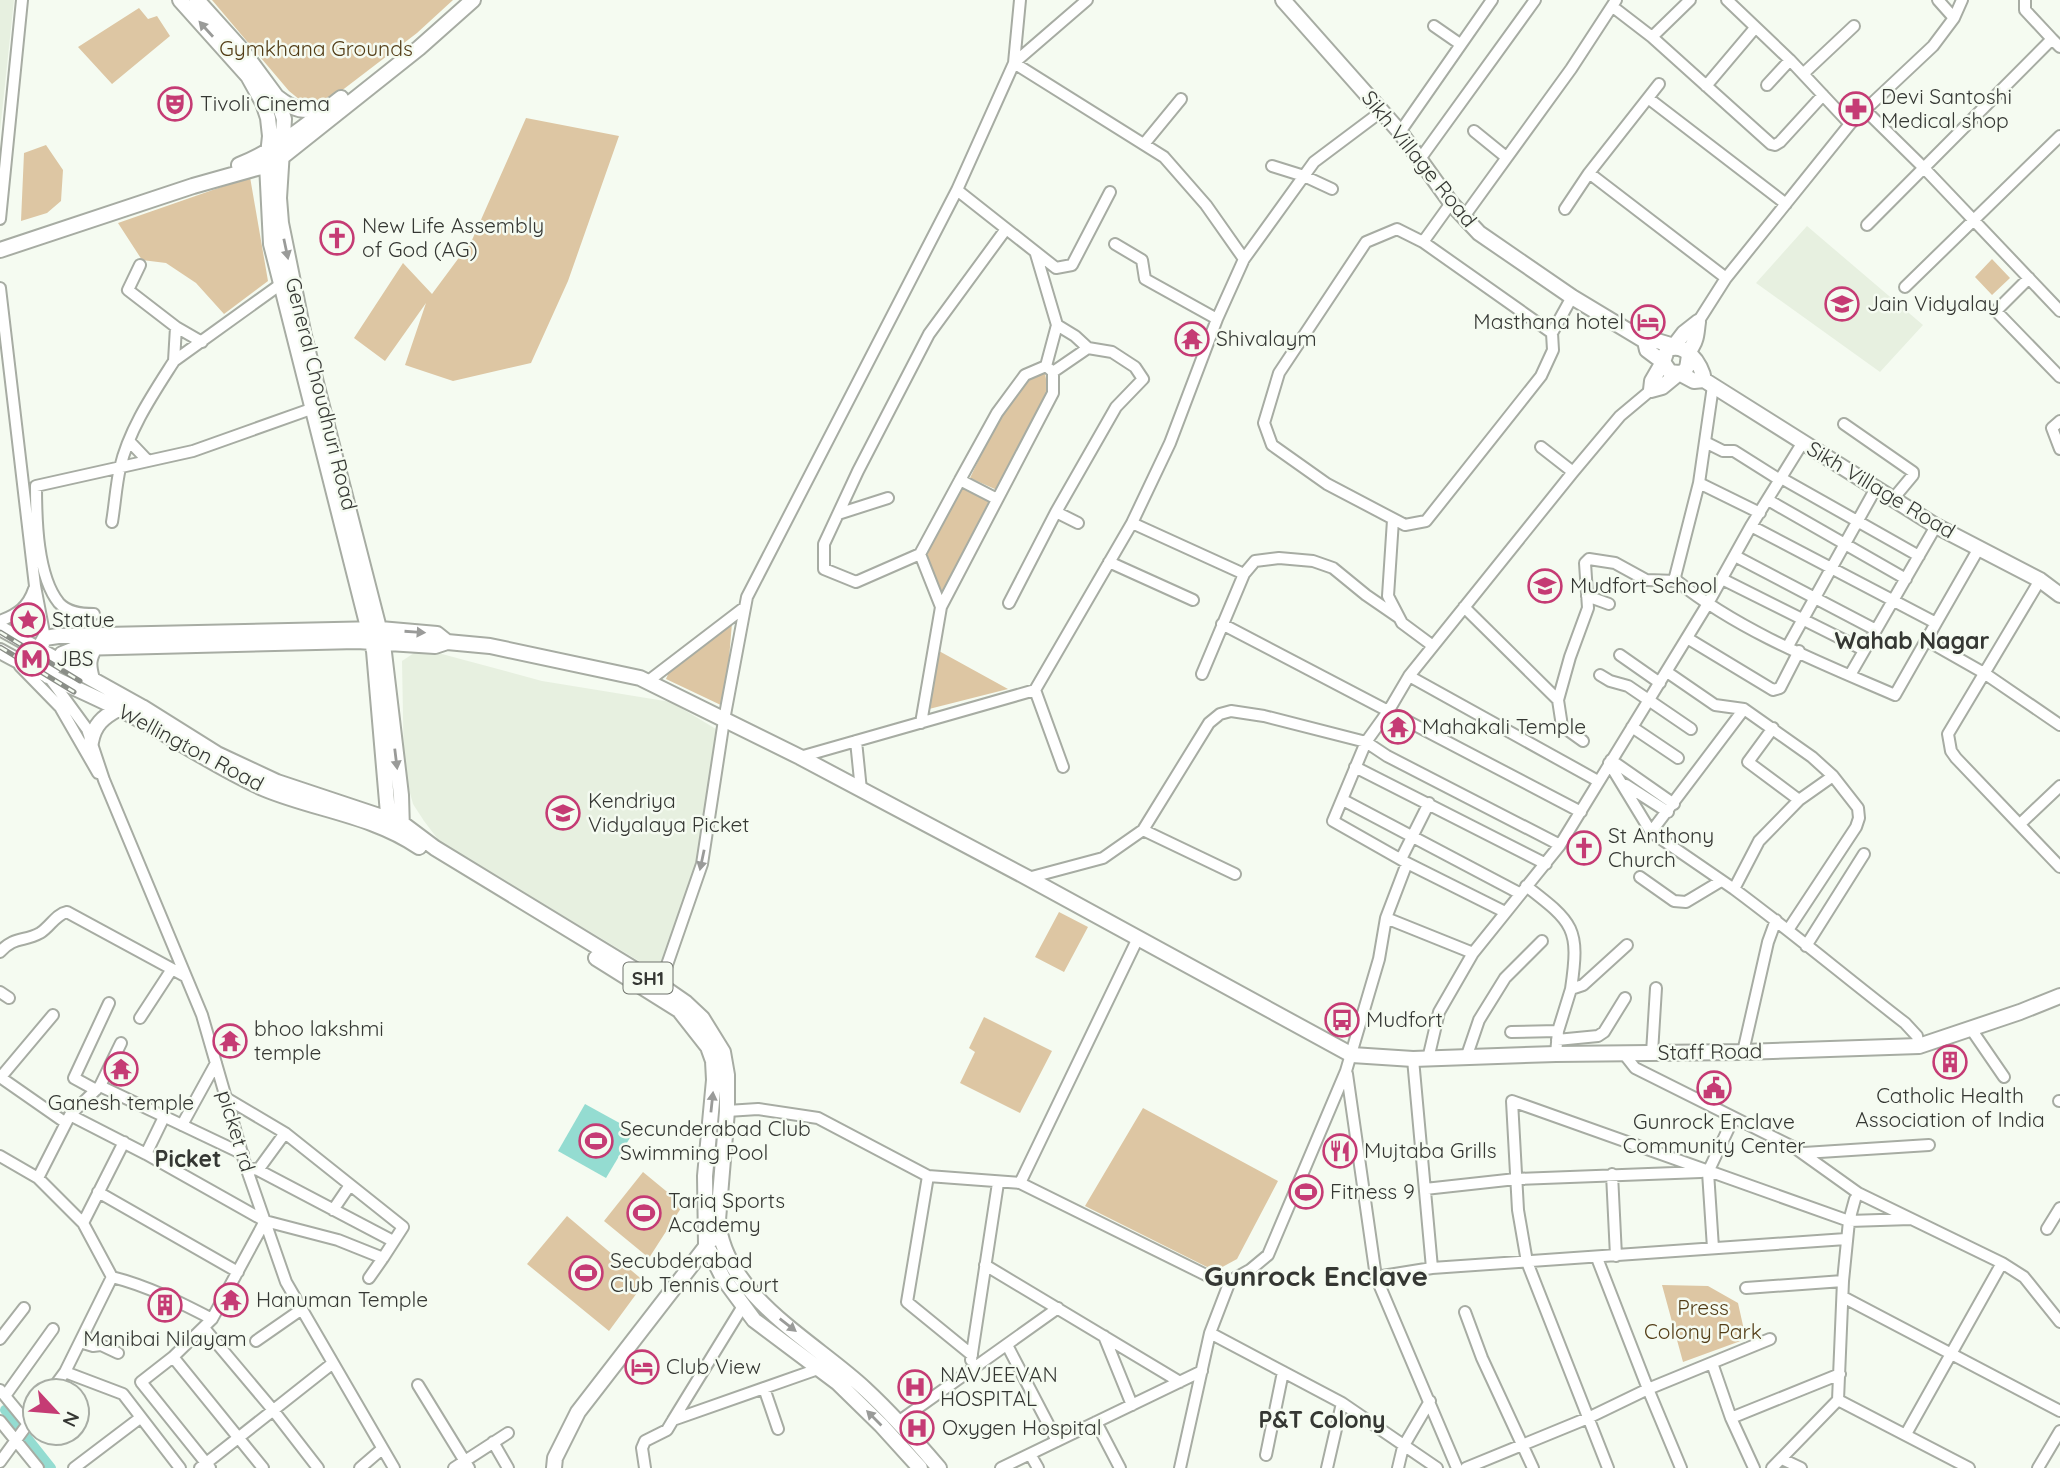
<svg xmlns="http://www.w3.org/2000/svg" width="2060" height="1468" viewBox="0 0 2060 1468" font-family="Quicksand,sans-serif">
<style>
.built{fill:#e7f0e0}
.green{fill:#ddc6a3}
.water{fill:#94dcd1}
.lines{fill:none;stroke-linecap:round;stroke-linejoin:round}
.canal{stroke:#94dcd1;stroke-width:10}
.minor-casing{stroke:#a7aca3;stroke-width:14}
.major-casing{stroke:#a7aca3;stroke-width:18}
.minor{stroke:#fff;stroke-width:10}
.major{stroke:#fff;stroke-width:14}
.rail-casing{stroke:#8a8e87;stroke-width:5}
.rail{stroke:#f5fbf1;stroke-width:2.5;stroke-dasharray:8;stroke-linecap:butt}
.oneway{fill:#9a9b99}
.labels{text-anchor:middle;stroke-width:5;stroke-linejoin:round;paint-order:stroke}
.shield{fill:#f5fbf1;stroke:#6f726c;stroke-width:2}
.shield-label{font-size:19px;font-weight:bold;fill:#353733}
.park-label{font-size:21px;fill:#533d17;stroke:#f5fbf1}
.poi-label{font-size:21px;fill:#353733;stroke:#f5fbf1;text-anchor:start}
.street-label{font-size:21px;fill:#353733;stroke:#f5fbf1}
.neighbourhood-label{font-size:23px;font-weight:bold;fill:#353733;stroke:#f5fbf1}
.district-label{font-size:28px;font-weight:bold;fill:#353733;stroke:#f5fbf1}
</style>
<rect width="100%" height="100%" fill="#f5fbf1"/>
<path class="built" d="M0,0H14L0,131Z
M1807,226L1923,325L1880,372L1756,283Z
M427,650L542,681L671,702L716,729L718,733L702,852L665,961L660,967L657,969L649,967L440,842L424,821L413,804L404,771L402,661L414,653Z"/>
<path class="green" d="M212,0H453L417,33L332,98L305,104L289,91Z
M139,8L148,19L157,16L170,36L112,84L78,47Z
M526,118L619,136L568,281L531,363L453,381L405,365L426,303L385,361L354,338L403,263L432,294L472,240Z
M46,145L63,170L61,201L47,213L21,221L24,153Z
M250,177L268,281L224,314L196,283L166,263L142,260L118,223Z
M1992,259L2010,278L1992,295L1975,277Z
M1045,373L1048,391L997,490L970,478L999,417L1031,376Z
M963,487L989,501L941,597L926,555Z
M732,623L725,707L666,679L669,672Z
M939,651L1008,689L929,709Z
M1059,912L1088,927L1064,972L1035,957Z
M984,1017L1052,1051L1020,1113L960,1083L975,1052L969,1048Z
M1143,1108L1278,1181L1237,1259L1215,1271L1085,1206Z
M643,1172L683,1205L649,1258L604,1221Z
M567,1216L645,1282L609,1331L527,1264Z
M1662,1285L1708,1286L1738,1303L1746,1339L1683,1362Z"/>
<path class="water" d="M585,1104L634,1131L606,1178L558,1151Z"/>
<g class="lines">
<path class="canal" d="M5,1410L51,1468"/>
<defs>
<path id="minor" d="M1087,0L1014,63L1164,157L1206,205L1244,259
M1727,0L1790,60L1850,124
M1938,0L1954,18
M2025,0V10L2052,39
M1613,7L1652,37L1690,0
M1434,26L1460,44
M1652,37L1771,144L1775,145L1780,142L1823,95
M1804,73L1854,26
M1767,85L1790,60
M1706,86L1755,28
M1648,98L1786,204
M1865,110L1924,168L2060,311
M1474,131L1506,157
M1400,132L1492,0
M1144,144L1181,99
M1420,159L1535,0
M1272,166L1304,176L1332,189
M1589,173L1726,278
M957,190L1056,268L1072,265L1110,192
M1565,209L1589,173L1659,84
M1463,218L1571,69L1616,0
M0,219L22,0
M1867,225L2052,39L2060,47
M1423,242L1451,203
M1115,244L1142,260L1145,279L1217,319
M1036,254L1057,325L1046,366L1053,372L1088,348
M140,265L128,290L176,327L174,361L281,284
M2029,278L1996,311L2060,377
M1905,287L2060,136
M0,288L35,586L45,638
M1698,322L1726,278L1850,124L1933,46L1954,18L1962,0
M176,327L202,342
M1552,333L1553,350L1541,376L1426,521L1405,525L1327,484L1272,445L1264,423L1279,373L1366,242L1397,229L1423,242L1552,333L1572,297
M1713,386L1699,483L1675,577L1677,581C1741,632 1821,663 1895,695L1936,623
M2060,421L2052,428L2060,449
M1844,424L1913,472V475L1893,499
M1705,442L1723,451H1734L1780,480
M1541,447L1573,472
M148,461L193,451L311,409
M1781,478L1919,556
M960,480L997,413L1025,375L1046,366
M1699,483L1760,513
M1768,500L1906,579
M1056,512L1116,407L1143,379L1135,367L1112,352L1088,348L1075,336L1057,325
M838,514L888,498
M1393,520L1388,596L1402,623L1433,646
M112,522C115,504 116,485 120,468C129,429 153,394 174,361
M1132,523L1244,574L1202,674
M1751,526L1936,623L1979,548
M920,554L856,582L824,569V544L858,471L929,334L1006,229
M1735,556L1876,630
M1109,562L1193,600
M1244,574L1255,561L1279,558L1313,561L1333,568L1366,595L1398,617
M1722,579L1864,650
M2040,580L1948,734L1951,751L1956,758L2060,867
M1587,596L1609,604
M1009,603L1056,512L1078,523
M941,607L920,554L960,480L997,499
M1464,607L1558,700
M94,614C82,614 68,613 59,603C37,576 36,519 36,486L148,461L130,442
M0,621C18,614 28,607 34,589
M1222,624L1581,812
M1687,638L1773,690L1780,688L1799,651
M1926,640L1984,673L2060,725
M1788,646L1876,488
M1620,655L1660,683
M20,666L60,707L98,773
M1600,675L1610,681L1628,686L1691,729
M1850,675L1936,526
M1409,676L1598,781
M49,677L87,729L104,780L202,1015L246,1167L286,1282L394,1468
M647,682L745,607
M1035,690L1063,767
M1744,709L1812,757L1833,776L1858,808L1859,818L1856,827L1788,930
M921,723L941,607L1053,393V372
M1632,727L1678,758
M1773,728L1748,762L1799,800
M856,741L861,790
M1583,741L1562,726L1558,700L1570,657L1588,608L1585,563L1589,559L1615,563L1646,580L1677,581
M800,757L1035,690L1132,523L1170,443L1217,319L1244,259L1314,162L1382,111
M1611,760L1674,804
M1609,763L1651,832L1744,709L1715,705L1667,672
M1355,767L1546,864
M1626,785L1668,812
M1343,800L1519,893
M2020,824L2060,786
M1143,830L1235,874
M1651,832L1734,889L1759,841L1799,800L1833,776
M1401,859L1429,803
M1407,863L1505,912
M1640,877L1674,901L1686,902L1721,881
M1028,878L1103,858L1143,830L1209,723L1220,714L1231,711L1264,716L1366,742L1387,756L1560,845
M1526,886C1574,923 1580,928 1571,989
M1734,889C1792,932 1848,979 1905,1023L1917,1036L1919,1046
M1386,918L1473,953
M1806,946L1864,854
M0,952C14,936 24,942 40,933C50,927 56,914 67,912L185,976
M660,985L702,864L724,720L747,597L957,190L1014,63L1020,0
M0,992L9,998
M140,1018L172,969
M1971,1029L2004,1077
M1511,1032L1558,1031
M1557,1040L1598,1036L1604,1032L1625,998
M1743,1052L1768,942L1776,920
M1652,1053L1656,988
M1556,1054L1558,1031L1571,989L1583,985L1627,945
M1624,1054L1635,1068L1795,1148L1858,1193L2002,1263L2024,1277L2060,1322
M1466,1058L1479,1020L1505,978L1542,941
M1413,1059L1432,1268
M1428,1059L1439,1012L1473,953L1560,845L1707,605L1751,526L1803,442
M1347,1074L1376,1277L1457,1468
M0,1077L66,1123L70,1115L146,1154L265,1221L338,1240L383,1258L403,1227L285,1133L226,1098
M0,1078L53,1015
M100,1086L121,1043
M96,1090L74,1078L109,1003
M2059,1101H2060
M727,1111L758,1109L818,1118L928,1176L1020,1183L1206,1275L1230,1281L1250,1270L1268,1255L1346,1071L1379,959L1386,918L1407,863L1333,821L1366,742L1389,710L1409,676L1573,472L1620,416L1651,390
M70,1115L100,1086L243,1154
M182,1125L216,1063
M1804,1153L1929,1145
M146,1154L164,1117
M0,1156L38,1178L83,1223L112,1277
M246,1167L258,1170L393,1241
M258,1170L285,1133
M1612,1174L1616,1256
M928,1176L907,1302L972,1355
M38,1178L66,1123
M1020,1183L1138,938
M1425,1189L1516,1179L1701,1172
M98,1192L238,1272
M1855,1199L1849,1221L1911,1219
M333,1210L350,1185
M83,1223L124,1142
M2047,1229L2060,1208
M1713,1248L1708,1172L1733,1119
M1597,1258L1648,1389L1681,1468
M985,1265L1180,1382
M1376,1277L1432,1268L1846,1239
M369,1278L383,1258
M1230,1281L1210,1333L1342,1403L1437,1468
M1746,1288L1843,1281
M1843,1297L2060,1411
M743,1306L673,1420L818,1369
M1465,1312L1482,1358L1533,1468
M212,1319L265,1221
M204,1328L273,1410L318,1468
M1104,1336L1132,1405
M0,1339L24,1308
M256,1341L302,1309
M80,1342L93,1346L101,1345L118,1353
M1007,1345L1057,1441
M173,1357L141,1382L210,1468
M971,1360L998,1183
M1712,1363L1731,1418L1754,1468
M65,1372L123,1394L180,1468
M418,1385L469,1468
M764,1388L778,1429
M0,1390L28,1424
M51,1391L65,1372L112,1277C148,1286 179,1302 212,1319L173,1357L263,1468
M5,1396L53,1329
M1838,1400L1969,1468
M1731,1418L1840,1374
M0,1421L38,1468
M898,1422L1058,1308
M1096,1422L1120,1468
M1906,1434L2002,1263
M493,1442L508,1468
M1030,1454L1038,1468
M1266,1455L1283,1372
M1782,1459L1801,1468
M0,1462L35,1414
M74,1468L140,1418
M200,1468L333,1363
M360,1468L382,1449
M454,1468L508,1433
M645,1468L642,1448L645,1441L667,1430L673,1420
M1001,1468L1202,1371
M1180,1468L1210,1333
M1327,1468L1342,1403
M1398,1468L1403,1447L1430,1401
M1466,1468L1588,1418L1648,1389L1770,1339
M1608,1468L1527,1262L1518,1210L1512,1101L1849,1221L1843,1281L1838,1400L1772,1468
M2038,1468L2060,1431"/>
<path id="major" d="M180,0L248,76L263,103L268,118L270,136L267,164L271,244L374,651L389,825
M197,0L242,50L276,96L284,119L279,198L281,223L304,336L383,644L401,795L402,830
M1283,0L1400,132L1451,203L1479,233L1572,297L1645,341
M277,97C296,112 303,111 326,109
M239,165C276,151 310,122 341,98
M0,250L193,186L257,168L282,157L419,48L473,0
M1698,322C1697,328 1697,335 1695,340C1694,344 1691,347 1690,351C1686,363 1692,376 1670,372L1663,362L1667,350C1684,340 1702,364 1704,380
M1645,341L1647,350L1663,362L1652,381L1651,390L1662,387L1679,373L1694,381L1704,380
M1645,341L1654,340L1674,346L1684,333L1698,322
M1704,380L1936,526L2040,580L2060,595
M0,628L142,707L217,754L277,782L403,824L435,848L660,985L686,1003L702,1018L723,1052L727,1075V1111L718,1220C724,1296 815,1342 865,1389C892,1414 916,1441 939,1468
M0,651C42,675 87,692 129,714C175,738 217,768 265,789C316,810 372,815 419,847
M35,656L45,638L58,636L380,629L437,634L447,642
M48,676L62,654L77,648L357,641L435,646L447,642L490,646L640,678L800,757L1028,878L1352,1055L1413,1059L1556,1054L1743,1052L1919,1046L2020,1012L2060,996
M92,679C88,665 88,658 96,646
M91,742C94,725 103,717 118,709
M596,958L679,1010L708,1047L713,1061L714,1080L705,1176L706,1244L723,1278L754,1320L838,1383L881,1425L920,1468
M554,1468L555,1458L578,1412L711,1240"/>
</defs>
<use href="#minor" class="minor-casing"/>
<use href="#major" class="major-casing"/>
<use href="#minor" class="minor"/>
<use href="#major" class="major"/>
<defs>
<path id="rail" d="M0,632L80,681
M0,647L74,692"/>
</defs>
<use href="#rail" class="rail-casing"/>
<use href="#rail" class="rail"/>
</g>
<defs><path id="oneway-solid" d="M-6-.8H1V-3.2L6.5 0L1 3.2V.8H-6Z" transform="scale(1.75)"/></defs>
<g class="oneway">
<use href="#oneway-solid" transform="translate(206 29) rotate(-132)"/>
<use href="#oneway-solid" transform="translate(286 249) rotate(78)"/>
<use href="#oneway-solid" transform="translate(415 632) rotate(4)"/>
<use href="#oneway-solid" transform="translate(396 759) rotate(83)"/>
<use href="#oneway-solid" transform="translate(702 860) rotate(102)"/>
<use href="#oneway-solid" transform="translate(712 1102) rotate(-84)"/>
<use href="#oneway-solid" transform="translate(788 1325) rotate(38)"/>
<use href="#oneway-solid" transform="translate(874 1418) rotate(-135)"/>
</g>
<defs>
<symbol id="theatre-ring" viewBox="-11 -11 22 22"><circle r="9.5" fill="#f5fbf1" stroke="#c53b74" stroke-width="1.5"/><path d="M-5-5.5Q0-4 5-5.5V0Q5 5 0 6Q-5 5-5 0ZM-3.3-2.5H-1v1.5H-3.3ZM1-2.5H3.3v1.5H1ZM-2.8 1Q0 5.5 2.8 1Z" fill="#c53b74"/></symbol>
<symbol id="pharmacy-ring" viewBox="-11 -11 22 22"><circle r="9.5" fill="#f5fbf1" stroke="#c53b74" stroke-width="1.5"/><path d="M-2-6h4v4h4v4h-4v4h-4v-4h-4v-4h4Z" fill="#c53b74"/></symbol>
<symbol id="church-ring" viewBox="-11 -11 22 22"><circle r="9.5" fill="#f5fbf1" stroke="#c53b74" stroke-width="1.5"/><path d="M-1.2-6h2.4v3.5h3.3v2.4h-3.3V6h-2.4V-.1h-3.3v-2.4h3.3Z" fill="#c53b74"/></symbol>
<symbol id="school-ring" viewBox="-11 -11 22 22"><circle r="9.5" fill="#f5fbf1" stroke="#c53b74" stroke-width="1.5"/><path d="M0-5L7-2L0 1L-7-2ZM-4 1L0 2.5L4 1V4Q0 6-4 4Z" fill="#c53b74"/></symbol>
<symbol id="hotel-ring" viewBox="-11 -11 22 22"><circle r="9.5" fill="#f5fbf1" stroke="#c53b74" stroke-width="1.5"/><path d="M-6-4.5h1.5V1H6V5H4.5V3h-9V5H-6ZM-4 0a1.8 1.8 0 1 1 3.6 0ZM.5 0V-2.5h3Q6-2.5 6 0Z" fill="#c53b74"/></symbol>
<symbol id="temple-ring" viewBox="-11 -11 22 22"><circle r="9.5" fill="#f5fbf1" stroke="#c53b74" stroke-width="1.5"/><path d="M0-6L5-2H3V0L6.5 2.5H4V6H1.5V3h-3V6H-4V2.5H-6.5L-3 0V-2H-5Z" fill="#c53b74"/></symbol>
<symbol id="sight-ring" viewBox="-11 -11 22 22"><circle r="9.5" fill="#f5fbf1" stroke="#c53b74" stroke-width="1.5"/><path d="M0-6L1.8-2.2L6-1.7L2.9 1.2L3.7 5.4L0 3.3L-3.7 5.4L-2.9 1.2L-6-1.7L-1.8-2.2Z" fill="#c53b74"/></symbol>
<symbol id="metro-ring" viewBox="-11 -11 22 22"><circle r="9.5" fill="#f5fbf1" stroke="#c53b74" stroke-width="1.5"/><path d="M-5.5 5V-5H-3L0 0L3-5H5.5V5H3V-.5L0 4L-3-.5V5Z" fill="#c53b74"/></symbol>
<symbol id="bus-ring" viewBox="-11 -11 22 22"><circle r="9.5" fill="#f5fbf1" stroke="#c53b74" stroke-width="1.5"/><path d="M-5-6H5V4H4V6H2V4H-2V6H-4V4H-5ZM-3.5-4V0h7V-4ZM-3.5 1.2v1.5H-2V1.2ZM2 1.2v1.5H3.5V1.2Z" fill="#c53b74"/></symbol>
<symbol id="building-ring" viewBox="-11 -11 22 22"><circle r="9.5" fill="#f5fbf1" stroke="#c53b74" stroke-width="1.5"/><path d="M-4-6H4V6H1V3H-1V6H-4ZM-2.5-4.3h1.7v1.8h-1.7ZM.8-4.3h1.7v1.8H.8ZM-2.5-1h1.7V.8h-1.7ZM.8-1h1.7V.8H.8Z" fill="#c53b74"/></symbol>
<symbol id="civic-ring" viewBox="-11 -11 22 22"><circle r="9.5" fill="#f5fbf1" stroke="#c53b74" stroke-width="1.5"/><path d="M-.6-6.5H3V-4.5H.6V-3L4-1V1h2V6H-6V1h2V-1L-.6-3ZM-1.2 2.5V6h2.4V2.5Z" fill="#c53b74"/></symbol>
<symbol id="stadium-ring" viewBox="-11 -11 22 22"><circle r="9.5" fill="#f5fbf1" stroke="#c53b74" stroke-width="1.5"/><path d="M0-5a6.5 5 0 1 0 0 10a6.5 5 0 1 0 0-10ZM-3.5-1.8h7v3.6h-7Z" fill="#c53b74"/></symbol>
<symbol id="restaurant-ring" viewBox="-11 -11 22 22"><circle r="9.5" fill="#f5fbf1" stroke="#c53b74" stroke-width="1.5"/><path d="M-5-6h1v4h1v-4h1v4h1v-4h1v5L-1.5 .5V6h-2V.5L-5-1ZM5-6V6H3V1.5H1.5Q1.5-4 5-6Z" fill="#c53b74"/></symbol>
<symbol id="hospital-ring" viewBox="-11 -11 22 22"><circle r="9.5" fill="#f5fbf1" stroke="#c53b74" stroke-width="1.5"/><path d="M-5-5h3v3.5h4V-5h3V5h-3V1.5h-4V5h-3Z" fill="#c53b74"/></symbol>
</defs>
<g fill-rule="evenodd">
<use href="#theatre-ring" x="156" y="85" width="38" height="38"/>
<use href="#pharmacy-ring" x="1837" y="90" width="38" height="38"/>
<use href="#church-ring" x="318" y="219" width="38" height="38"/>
<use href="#school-ring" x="1823" y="285" width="38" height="38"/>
<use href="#hotel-ring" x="1629" y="303" width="38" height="38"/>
<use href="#temple-ring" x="1173" y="320" width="38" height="38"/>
<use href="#school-ring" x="1526" y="567" width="38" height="38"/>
<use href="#sight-ring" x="9" y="601" width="38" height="38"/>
<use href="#metro-ring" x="13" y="640" width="38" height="38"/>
<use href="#temple-ring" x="1379" y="708" width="38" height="38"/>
<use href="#school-ring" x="544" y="794" width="38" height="38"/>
<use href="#church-ring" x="1565" y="829" width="38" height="38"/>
<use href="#bus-ring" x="1323" y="1001" width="38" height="38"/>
<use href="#temple-ring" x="211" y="1022" width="38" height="38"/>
<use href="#building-ring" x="1931" y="1043" width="38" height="38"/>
<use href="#temple-ring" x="102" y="1050" width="38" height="38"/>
<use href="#civic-ring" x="1695" y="1069" width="38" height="38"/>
<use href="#stadium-ring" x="577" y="1122" width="38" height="38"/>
<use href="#restaurant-ring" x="1321" y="1132" width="38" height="38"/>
<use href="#stadium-ring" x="1287" y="1173" width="38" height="38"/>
<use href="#stadium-ring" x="625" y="1194" width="38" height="38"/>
<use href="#stadium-ring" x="567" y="1254" width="38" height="38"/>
<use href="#temple-ring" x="212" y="1281" width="38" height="38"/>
<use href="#building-ring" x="146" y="1286" width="38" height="38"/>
<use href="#hotel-ring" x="623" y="1348" width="38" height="38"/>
<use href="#hospital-ring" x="896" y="1368" width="38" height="38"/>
<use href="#hospital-ring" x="898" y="1409" width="38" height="38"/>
</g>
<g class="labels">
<rect class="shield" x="623.5" y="962.5" width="49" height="31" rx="5"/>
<g class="shield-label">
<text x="648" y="985">SH1</text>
</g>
<g class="park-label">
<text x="316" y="56">Gymkhana Grounds</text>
<text x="1703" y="1315">Press<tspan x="1703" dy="24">Colony Park</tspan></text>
</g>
<g class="poi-label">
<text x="1881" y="104">Devi Santoshi<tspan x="1881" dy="24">Medical shop</tspan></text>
<text x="200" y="111">Tivoli Cinema</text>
<text x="362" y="233">New Life Assembly<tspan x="362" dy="24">of God (AG)</tspan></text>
<text x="1867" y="311">Jain Vidyalay</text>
<text x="1624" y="329" text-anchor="end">Masthana hotel</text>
<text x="1216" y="346">Shivalaym</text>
<text x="1570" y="593">Mudfort School</text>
<text x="52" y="627">Statue</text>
<text x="56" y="666">JBS</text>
<text x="1422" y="734">Mahakali Temple</text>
<text x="588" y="808">Kendriya<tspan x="588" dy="24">Vidyalaya Picket</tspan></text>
<text x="1608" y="843">St Anthony<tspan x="1608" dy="24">Church</tspan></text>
<text x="1366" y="1027">Mudfort</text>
<text x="254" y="1036">bhoo lakshmi<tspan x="254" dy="24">temple</tspan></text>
<text x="1950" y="1103" text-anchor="middle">Catholic Health<tspan x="1950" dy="24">Association of India</tspan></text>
<text x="121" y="1110" text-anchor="middle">Ganesh temple</text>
<text x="1714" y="1129" text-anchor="middle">Gunrock Enclave<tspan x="1714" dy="24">Community Center</tspan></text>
<text x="620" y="1136">Secunderabad Club<tspan x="620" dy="24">Swimming Pool</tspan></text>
<text x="1364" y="1158">Mujtaba Grills</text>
<text x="1330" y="1199">Fitness 9</text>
<text x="668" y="1208">Tariq Sports<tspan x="668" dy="24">Academy</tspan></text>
<text x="610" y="1268">Secubderabad<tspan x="610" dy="24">Club Tennis Court</tspan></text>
<text x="256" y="1307">Hanuman Temple</text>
<text x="165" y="1346" text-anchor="middle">Manibai Nilayam</text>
<text x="666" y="1374">Club View</text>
<text x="940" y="1382">NAVJEEVAN<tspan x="940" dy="24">HOSPITAL</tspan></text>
<text x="942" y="1435">Oxygen Hospital</text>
</g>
<g class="street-label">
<text transform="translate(1419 159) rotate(51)" y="7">Sikh Village Road</text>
<text transform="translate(321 394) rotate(76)" y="7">General Choudhuri Road</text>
<text transform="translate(1881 490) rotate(31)" y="7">Sikh Village Road</text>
<text transform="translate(191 748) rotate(28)" y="7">Wellington Road</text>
<text transform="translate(1710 1052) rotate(-1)" y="7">Staff Road</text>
<text transform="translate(236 1131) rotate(73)" y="7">picket rd</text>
</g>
<g class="neighbourhood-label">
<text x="1912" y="649">Wahab Nagar</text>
<text x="188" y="1167">Picket</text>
<text x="1322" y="1428">P&amp;T Colony</text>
</g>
<g class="district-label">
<text x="1316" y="1286">Gunrock Enclave</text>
</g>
</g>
<g transform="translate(56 1412) rotate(116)"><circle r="33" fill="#f5fbf1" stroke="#a8ada5" stroke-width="2"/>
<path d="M0-5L12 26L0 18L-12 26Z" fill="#c53b74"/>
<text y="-10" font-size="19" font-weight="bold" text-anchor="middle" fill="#353733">N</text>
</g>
</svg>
